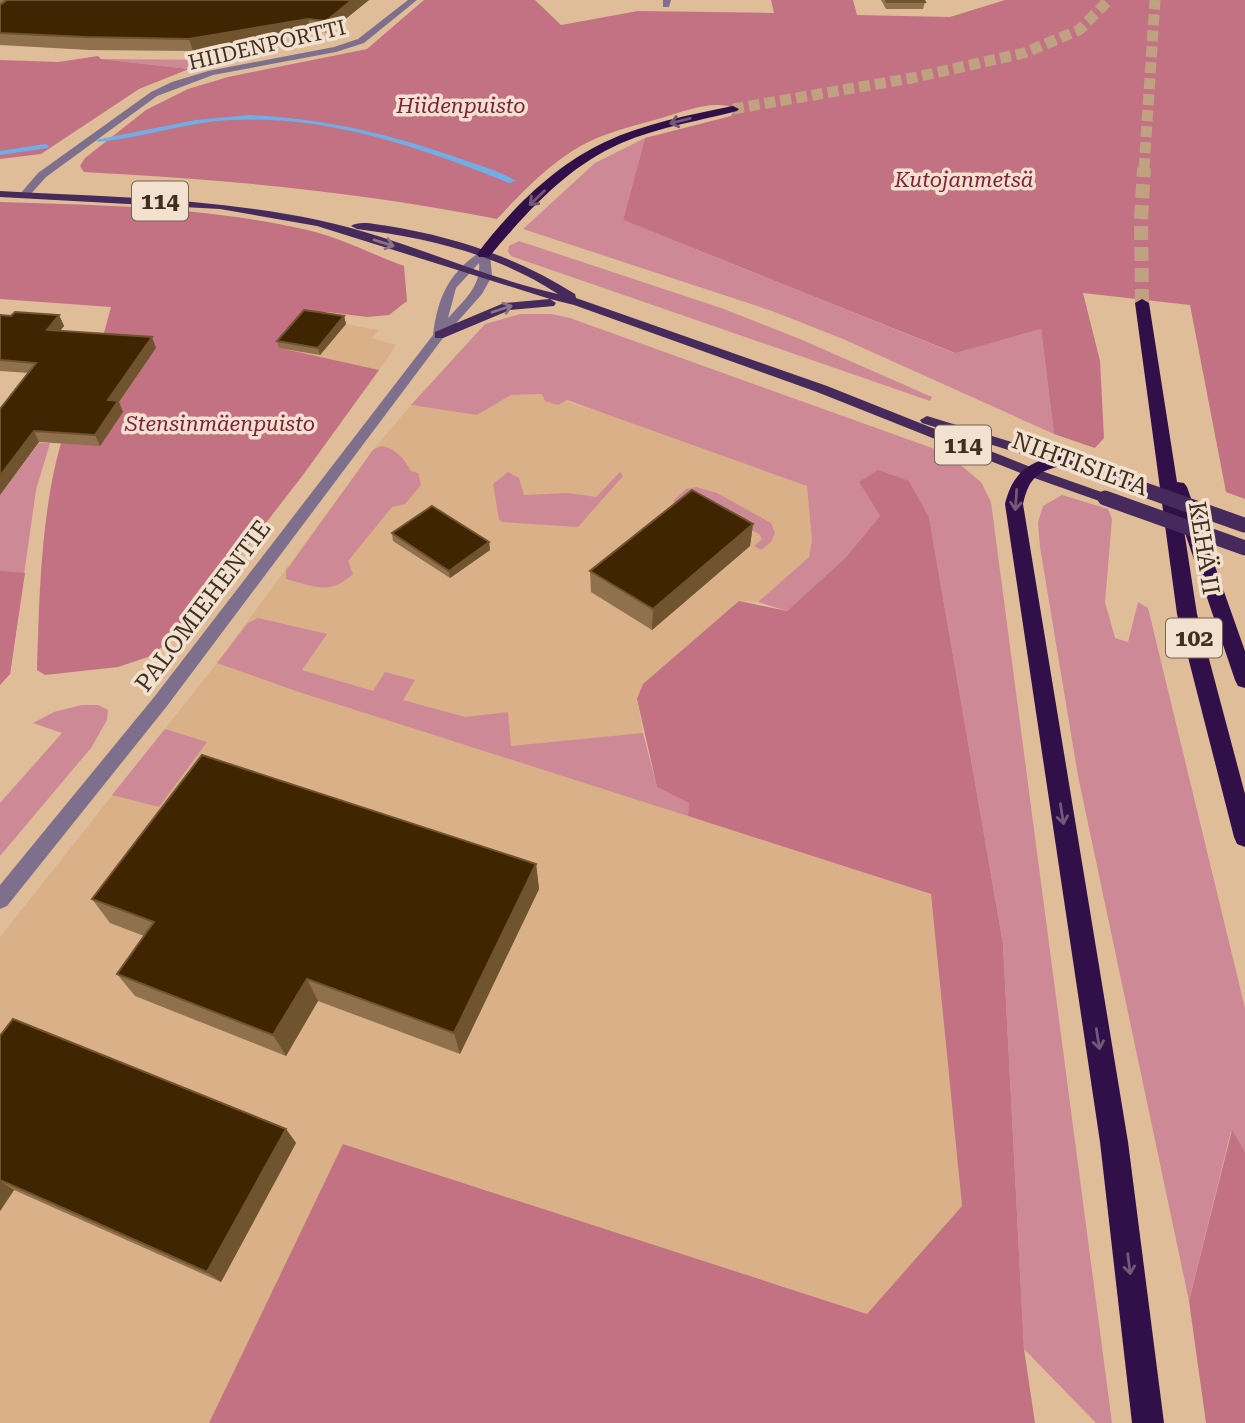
<svg xmlns="http://www.w3.org/2000/svg" width="1245" height="1423" viewBox="0 0 1245 1423" font-family="'Roboto Serif',serif">
<style>
.built{fill:#d9b087}
.green{fill:#ce8996}
.forest{fill:#c27282}
.lines{fill:none;stroke-linecap:round;stroke-linejoin:round}
.stream{fill:#71aee6;fill-rule:evenodd}
.highway-tunnel-far1{stroke:#c0a181;stroke-width:11;stroke-dasharray:11 5;stroke-linecap:butt}
.highway-tunnel{stroke:#c0a181;stroke-width:14;stroke-dasharray:14 7;stroke-linecap:butt}
.minor{fill:#7e708c;fill-rule:evenodd}
.major{fill:#452a5b;fill-rule:evenodd}
.highway{fill:#310f49;fill-rule:evenodd}
.major-bridge{stroke:#452a5b;stroke-width:15}
.wall{fill:#90714e}
.shaded-wall{fill:#70532f}
.building{fill:#402502;stroke:#70532f;stroke-width:2}
.oneway{stroke:#755878}
.oneway2{stroke:#8b7389}
.labels{text-anchor:middle;stroke-width:7;stroke-linejoin:round;paint-order:stroke}
.far-street-label{font-size:21px;fill:#3e3021;stroke:#f3e1cf}
.far-park-label{font-size:21px;font-style:italic;fill:#81203d;stroke:#f3e1cf}
.shield{fill:#f3e1cf;stroke:#746555;stroke-width:2}
.shield-label{font-size:23px;font-weight:bold;fill:#3e3021}
.street-label{font-size:24px;fill:#3e3021;stroke:#f3e1cf}
</style>
<rect width="100%" height="100%" fill="#e0bd99"/>
<path class="built" d="M306,317L378,330L372,338L396,345L379,370L279,348Z
M542,394L636,423L807,486L812,541L809,557L758,602L739,601L637,699L643,733L657,787L688,816L931,894L962,1206L867,1314L344,1144L209,1423H0V937L217,663L373,450L411,405L477,415L511,395Z"/>
<path class="green" d="M101,59L231,60L189,69Z
M645,138L623,220L954,353L1041,329L1054,434L843,339L772,311L523,229L595,163Z
M519,241L721,308L800,339L932,397L930,401L511,256L508,252L509,246Z
M521,314H551L570,318L946,453L981,482L991,502L1112,1423H1096L1024,1349L1003,944L929,517L909,481L859,482L880,516L845,558L787,611L758,602L809,557L812,541L807,486L567,400L558,405L545,401L542,394L511,395L477,415L411,405L485,324Z
M39,443H50L36,490L10,674L0,685V495Z
M381,446C396,448 404,459 411,471L418,473L421,485L405,504L392,507L348,561L353,574C329,596 314,586 286,579V571L373,450Z
M508,472L519,478L524,495L568,493L596,497L620,472L623,476L578,527L502,522L499,519L493,484Z
M696,487L717,493L771,523L775,533L771,542L761,550L754,546L762,539L759,534L689,497L680,505L673,501L686,489Z
M1062,495L1108,509L1112,519L1105,602L1115,638L1128,642L1138,602L1148,608L1245,1008V1152L1231,1131L1189,1301L1078,776L1040,547L1038,522L1043,506Z
M258,618L327,634L302,670L373,691L385,672L415,680L403,700L465,717L508,712L511,746L643,733L657,787L690,803L688,816L296,691L217,663L248,623Z
M82,705H98L108,710L107,720L91,748L0,856V803L62,733L33,723L54,712Z
M165,729L207,742L159,807L112,795Z"/>
<path class="forest" d="M424,0H535L561,25L638,11L774,13L771,0H853L857,15L950,17L1005,0H1245V499L1226,492L1190,305L1083,293L1100,361L1104,438L1095,448L1054,434L1041,329L955,353L623,220L645,138L731,116L734,111L728,106C708,102 684,111 665,117C644,123 623,128 602,136C560,152 527,187 497,219C360,192 223,179 84,172L80,166L85,158L146,110L188,89L228,77L367,49Z
M98,56L101,59L189,69L139,89L41,154L0,159V60L58,62Z
M0,202C100,205 205,207 303,229C337,236 371,254 404,266L407,301L389,315L367,317L327,312L306,317L280,348L379,370L303,475L179,635L148,657L118,667L45,675L37,670C39,599 41,512 61,443L113,411L156,348L101,344L111,307L0,299Z
M878,470L909,481L929,517L1003,944L1024,1349L1035,1423H209L343,1144L867,1314L962,1206L931,894L688,816L689,803L657,787L637,699L643,684L739,601L787,611L845,558L880,516L859,482Z
M0,571L25,573L10,674L0,685Z
M1232,1130L1245,1152V1423H1206L1189,1301Z"/>
<g class="lines">
<path class="stream" d="M249,115C322,118 391,134 461,159C478,165 500,171 516,181L509,183C414,145 314,110 209,122C172,127 136,138 99,142L95,140L196,120Z
M45,144L49,146L48,148L0,155V151Z"/>
<path class="highway-tunnel-far1" d="M733,109L912,78L1024,53L1079,30L1109,0
M1144,169L1155,0"/>
<path class="highway-tunnel" d="M1142,303L1141,220L1144,168"/>
<path class="minor" d="M408,0H417L364,43L336,52L213,75L157,96L46,177L29,196L20,194L38,173L151,92L172,82L208,71L334,47L358,39Z
M663,0H671L669,7H663Z
M480,252L490,254L492,276L482,294L443,338L167,706L7,906L0,909V885L155,696L433,335C438,297 448,274 480,252ZM479,263C481,287 463,301 448,318L456,288Z"/>
<path class="major" d="M0,191C107,197 214,198 318,220C400,237 477,276 558,294C497,254 428,238 357,229L351,226C360,220 377,225 388,226C456,237 518,258 575,294L576,298L827,386L1033,468L1110,495L1112,498L1105,503L1023,474L817,392L574,305L550,299L556,303L554,306L510,310L443,338H435V332L504,303L550,299L317,226L220,209L0,197Z
M927,416L1105,471L1107,474L1100,479L1095,477L922,423L920,420Z"/>
<path class="highway" d="M733,106L739,109L737,111C695,122 652,128 613,147C563,171 524,215 489,257H479L477,254C510,210 555,165 605,142C645,123 690,115 733,106Z
M1142,299L1149,303L1177,482L1184,483L1187,487L1245,651V688L1238,686L1235,680L1184,530L1197,614L1245,794V847L1237,844L1234,837L1177,614L1135,303Z
M1062,455L1068,456L1071,460L1068,464C1040,471 1030,474 1023,504L1128,1142L1164,1423H1132L1100,1142L1005,504C1013,471 1030,461 1062,455Z"/>
<path class="major-bridge" d="M1100,474L1244,525
M1105,498L1245,548"/>
</g>
<path class="wall" d="M0,0H369L328,33L311,30L193,51L89,50L0,45Z
M881,0H924L925,2L923,9H886Z
M0,315H59L64,326L60,331L156,348L119,402L123,412L100,446L39,442L0,495V409L29,373L0,371Z
M344,316L346,324L320,355L279,348L277,341Z
M753,524L750,546L652,630L591,592L590,571Z
M392,533L489,542L490,550L450,578L393,541Z
M536,864L539,889L460,1054L318,1001L286,1056L135,996L117,974L144,936L110,923L92,899Z
M0,1036L286,1129L296,1143L221,1282L14,1190L0,1211Z"/>
<path class="shaded-wall" d="M352,0H369L328,33L326,21Z
M308,19L311,30L193,51L189,39Z
M59,315L64,326L52,341L47,330Z
M344,316L346,324L320,355L318,348Z
M152,337L156,348L119,402L123,412L100,446L95,435L108,400Z
M34,431L39,442L0,495V476Z
M753,524L750,546L652,630L653,609Z
M489,542L490,550L450,578L449,571Z
M536,864L539,889L460,1054L454,1033Z
M307,979L318,1001L286,1056L273,1035Z
M286,1129L296,1143L221,1282L207,1272Z
M0,1181L14,1190L0,1211Z"/>
<path class="building" d="M7,0H352L326,21L308,19L189,39L85,37L0,33V5Z
M886,0H924L925,2H887Z
M304,310L344,316L318,348L277,341Z
M15,312L59,315L47,330L152,337L108,400L118,401L95,435L34,431L0,476V409L36,363L0,360V315L11,316Z
M692,490L753,524L653,609L590,571Z
M432,506L489,542L449,571L392,533Z
M202,755L536,864L454,1033L307,979L273,1035L117,974L154,922L92,899Z
M13,1019L286,1129L207,1272L0,1180V1036Z"/>
<defs><path id="oneway-shaft" d="M-6 0H5M1.5-3L5.5 0L1.5 3" fill="none" stroke-width="1.6" stroke-linecap="round" stroke-linejoin="round" transform="scale(1.75)"/></defs>
<g class="oneway">
<use href="#oneway-shaft" transform="translate(680 121) rotate(166)"/>
<use href="#oneway-shaft" transform="translate(537 198) rotate(136)"/>
<use href="#oneway-shaft" transform="translate(1016 500) rotate(94)"/>
<use href="#oneway-shaft" transform="translate(1062 814) rotate(81)"/>
<use href="#oneway-shaft" transform="translate(1098 1039) rotate(81)"/>
<use href="#oneway-shaft" transform="translate(1129 1264) rotate(83)"/>
</g>
<g class="oneway2">
<use href="#oneway-shaft" transform="translate(384 243) rotate(17)"/>
<use href="#oneway-shaft" transform="translate(502 309) rotate(-18)"/>
</g>
<g class="labels">
<g class="far-street-label">
<text transform="translate(267 45) rotate(-13)" y="7">HIIDENPORTTI</text>
</g>
<g class="far-park-label">
<text x="461" y="113">Hiidenpuisto</text>
<text x="964" y="187">Kutojanmetsä</text>
<text x="220" y="431">Stensinmäenpuisto</text>
</g>
<g class="shield">
<rect x="132" y="181.5" width="56" height="39" rx="5"/>
<rect x="935" y="425.5" width="56" height="39" rx="5"/>
<rect x="1166" y="618.5" width="56" height="39" rx="5"/>
</g>
<g class="shield-label">
<text x="160" y="209">114</text>
<text x="963" y="453">114</text>
<text x="1194" y="646">102</text>
</g>
<g class="street-label">
<text transform="translate(1080 464) rotate(20)" y="8">NIHTISILTA</text>
<text transform="translate(1204 548) rotate(81)" y="8">KEHÄ II</text>
<text transform="translate(203 606) rotate(-53)" y="8">PALOMIEHENTIE</text>
</g>
</g>
</svg>
